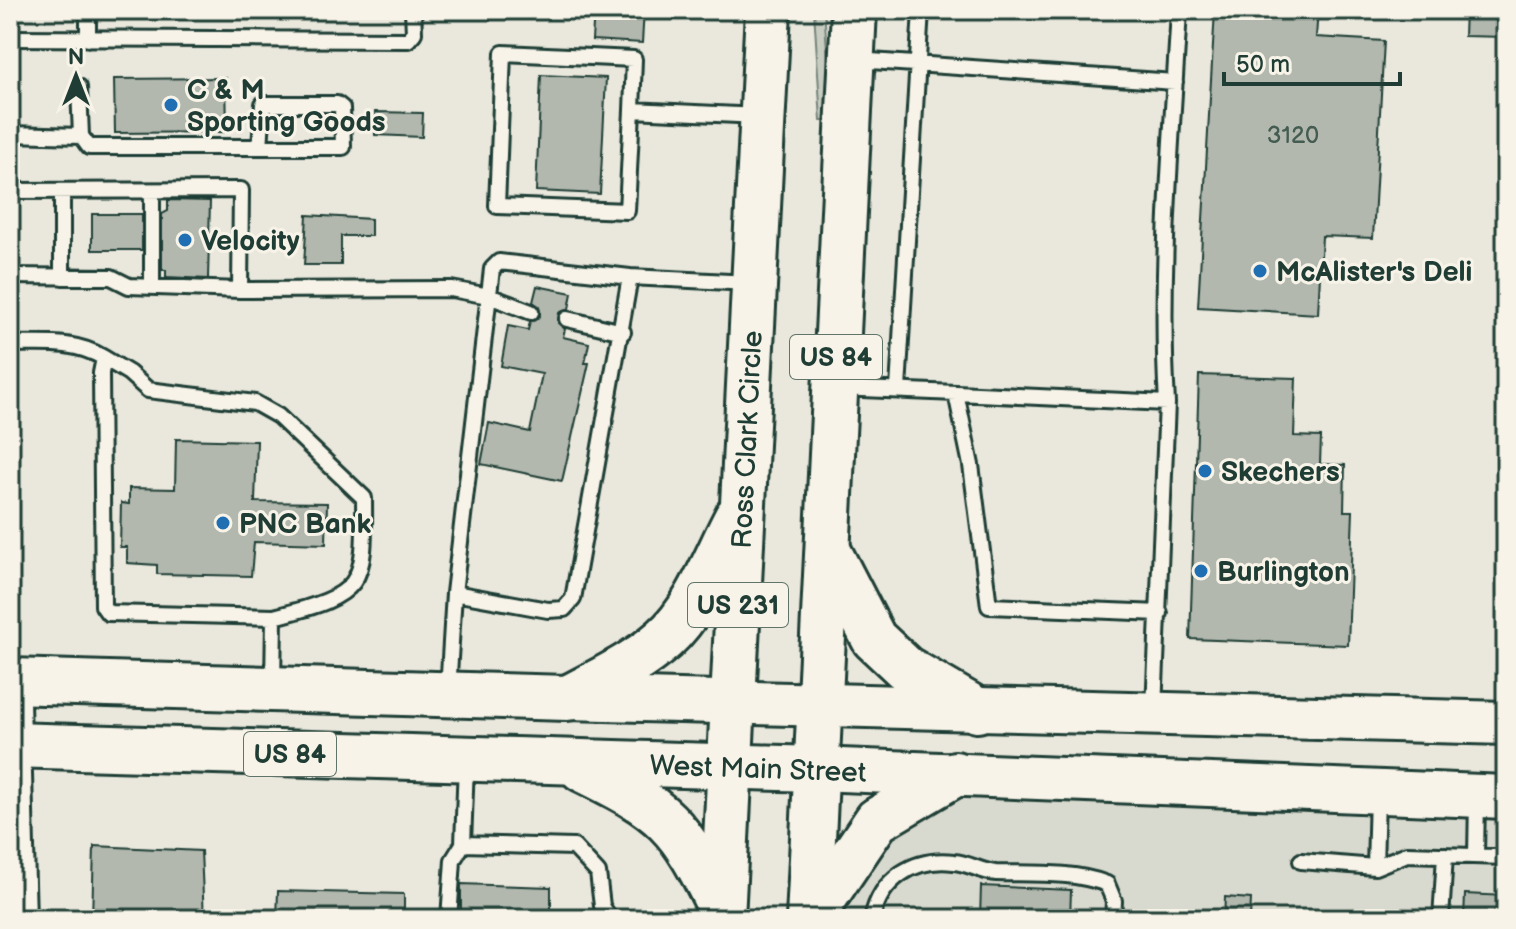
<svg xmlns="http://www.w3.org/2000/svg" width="1516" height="929" viewBox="0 0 1516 929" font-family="'Balsamiq Sans',sans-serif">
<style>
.built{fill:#d9dacf}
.green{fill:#c8ccc1;stroke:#74847a;stroke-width:2}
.building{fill:#b2b8ae;stroke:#1f3d34;stroke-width:2}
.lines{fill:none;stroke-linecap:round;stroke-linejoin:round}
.service-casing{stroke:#1f3d34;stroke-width:20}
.secondary-casing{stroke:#1f3d34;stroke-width:44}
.primary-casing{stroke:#1f3d34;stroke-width:48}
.trunk-casing{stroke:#1f3d34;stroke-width:50}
.service{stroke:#f7f3e8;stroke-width:14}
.secondary{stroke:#f7f3e8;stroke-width:38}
.primary{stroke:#f7f3e8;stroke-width:42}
.trunk{stroke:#f7f3e8;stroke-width:44}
.poi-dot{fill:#1f6fb2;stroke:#f7f3e8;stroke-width:3}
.labels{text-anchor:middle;stroke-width:6;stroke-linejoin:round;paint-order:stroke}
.number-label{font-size:24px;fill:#445c52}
.shield{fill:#f7f3e8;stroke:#60746a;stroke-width:2}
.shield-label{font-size:26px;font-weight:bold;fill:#1f3d34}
.poi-label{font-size:28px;font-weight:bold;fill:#1f3d34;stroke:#f7f3e8;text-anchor:start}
.street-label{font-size:28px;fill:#1f3d34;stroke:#f7f3e8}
</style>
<rect width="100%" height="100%" fill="#eae8dd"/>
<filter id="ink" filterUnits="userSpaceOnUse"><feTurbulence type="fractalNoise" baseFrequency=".0125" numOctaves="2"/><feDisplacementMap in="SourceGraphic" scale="16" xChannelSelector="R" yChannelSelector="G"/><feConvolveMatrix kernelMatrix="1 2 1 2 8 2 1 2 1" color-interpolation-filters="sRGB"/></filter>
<g filter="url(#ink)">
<path class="built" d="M965,795L1300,812L1506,813V919H843L854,870L931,802Z"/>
<path class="green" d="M814,10H824L829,75L826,121H821Z"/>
<path class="building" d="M594,10H644L642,43L592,40Z
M1215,10H1318L1316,37L1384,41L1373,238L1322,236L1318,314L1198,307Z
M1465,10H1506V37L1464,36Z
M541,75L606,78L600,194L536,191Z
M226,78L227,132L115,133L114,79Z
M375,112L423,113L422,137L375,135Z
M168,200L210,201L208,279L166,277V270H162V214L168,211Z
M92,214H142V250H92Z
M307,215L371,219V236H341V265H304Z
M537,286L572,293L569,309L559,313L558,323L565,329L563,337L589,343L585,363H589L562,481L481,464L489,423L530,432L542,374L501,366L508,326L528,330L530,322L540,316L539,306L533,302Z
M1199,375L1296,378L1294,436L1321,437L1320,464L1345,465L1344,511H1353L1348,645L1190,639Z
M176,439L257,441L255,502L327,503L326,544L254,542L251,576L157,574V565L127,563V547H120L121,503L129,504V488L175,489Z
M94,846L201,851L204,919H92Z
M461,884L551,887V919H461Z
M981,886L1071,890L1070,919H980Z
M278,891L404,894V919H277Z
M1465,894L1506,896V919H1464Z
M1225,897L1251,899L1250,919H1224Z"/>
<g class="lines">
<defs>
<path id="service" d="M10,38L408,40L414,33L413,10
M88,39V10
M856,60L1175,82
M632,110L627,211L497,206L503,53L634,59L632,110L759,116
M10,134L81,136L79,87
M81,136L89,147H343L342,108L337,104H263L260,147
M10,191L241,190L240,290
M62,191V277
M10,276L111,277L129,286L240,290L451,289L489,296L531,312
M152,287V191
M567,319L623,332
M10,344C43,344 75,340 104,358L101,373L103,606L108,613L274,617L273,685
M104,358L129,373L148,390L255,403L278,416L364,498C365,587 364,594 274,617
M839,388L956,393L971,465L989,606L1160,613
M898,389L921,10
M956,393L1167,403
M454,593L492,269L499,262L630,277
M448,691L454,593L548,610L564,609L573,599L630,277L750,283
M1154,709L1167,403C1159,272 1172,140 1179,10
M466,763L463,844L574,847L598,873L602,906L610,919
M1476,856L1477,798
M1301,861L1375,867L1407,854L1506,857
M1375,867L1377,796
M449,919L453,860L463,844
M872,919C880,879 914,857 954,862C969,863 981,872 996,873C1032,874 1073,871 1107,884L1114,901L1113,919
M1441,919L1445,855"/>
<path id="secondary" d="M10,702L16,919"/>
<path id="primary" d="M568,698L1506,723
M816,769L1506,797"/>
<g id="trunk">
<path d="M828,550L874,639L905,668L977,710"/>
<path d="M10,681L568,698C601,680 636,664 664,639C698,609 716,556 737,517"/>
<path d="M10,745L816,769"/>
<path d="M582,769C666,810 679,823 720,907"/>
<path id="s1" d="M722,919L768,10"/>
<path d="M809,919L854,10"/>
<path d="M810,919L877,820L955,774"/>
</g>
</defs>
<use href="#service" class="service-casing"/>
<use href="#secondary" class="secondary-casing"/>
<use href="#primary" class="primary-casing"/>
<use href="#trunk" class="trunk-casing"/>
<use href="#service" class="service"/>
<use href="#secondary" class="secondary"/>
<use href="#primary" class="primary"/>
<use href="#trunk" class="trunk"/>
</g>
</g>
<g class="poi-dot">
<circle cx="171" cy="105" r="8"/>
<circle cx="185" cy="240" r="8"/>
<circle cx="1260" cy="271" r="8"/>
<circle cx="1205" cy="471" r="8"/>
<circle cx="223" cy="523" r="8"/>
<circle cx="1201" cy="571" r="8"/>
</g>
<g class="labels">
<g class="number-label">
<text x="1293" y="143">3120</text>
</g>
<g class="shield">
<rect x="790" y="335" width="92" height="44" rx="6"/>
<rect x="688" y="583" width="100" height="44" rx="6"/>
<rect x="244" y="732" width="92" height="44" rx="6"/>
</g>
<g class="shield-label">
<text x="836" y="366">US 84</text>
<text x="738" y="614">US 231</text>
<text x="290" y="763">US 84</text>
</g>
<g class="poi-label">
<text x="187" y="99">C &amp; M<tspan x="187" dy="32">Sporting Goods</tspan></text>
<text x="201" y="250">Velocity</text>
<text x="1276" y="281">McAlister's Deli</text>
<text x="1221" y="481">Skechers</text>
<text x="239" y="533">PNC Bank</text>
<text x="1217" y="581">Burlington</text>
</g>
<g class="street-label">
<text dy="10" stroke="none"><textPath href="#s1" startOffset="480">Ross Clark Circle</textPath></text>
<text transform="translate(758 768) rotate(2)" y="10">West Main Street</text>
</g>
</g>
<rect width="1516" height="929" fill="none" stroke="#f7f3e8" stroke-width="40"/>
<rect x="20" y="20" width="1476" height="889" fill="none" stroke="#1f3d34" stroke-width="3" filter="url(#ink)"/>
<g transform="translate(76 76)" stroke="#f7f3e8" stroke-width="6" paint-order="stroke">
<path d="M0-6L14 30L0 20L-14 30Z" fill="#1f3d34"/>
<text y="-12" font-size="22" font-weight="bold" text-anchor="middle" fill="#1f3d34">N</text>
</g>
<path d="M1224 72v12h176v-12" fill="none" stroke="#1f3d34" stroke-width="4"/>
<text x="1236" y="72" font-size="24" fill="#1f3d34" stroke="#f7f3e8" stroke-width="6" paint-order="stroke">50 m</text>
</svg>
